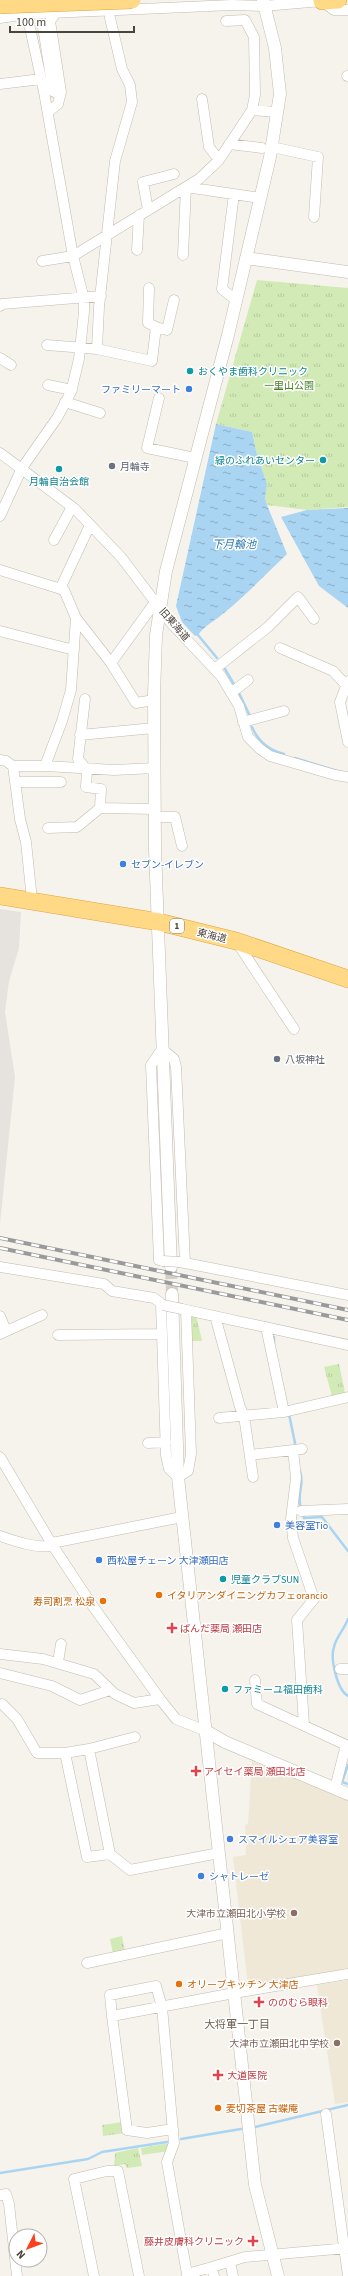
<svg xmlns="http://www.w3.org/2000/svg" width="348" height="2276" viewBox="0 0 348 2276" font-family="'Source Sans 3','Noto Sans JP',sans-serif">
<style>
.industrial{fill:#e6e2dd}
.education{fill:#efe8d6}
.grass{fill:url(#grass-tufts)}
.water{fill:url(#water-ripples)}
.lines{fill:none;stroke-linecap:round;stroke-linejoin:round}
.stream{stroke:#a9d4f2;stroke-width:2.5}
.tertiary-tunnel{stroke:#d4d0c8;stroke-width:12;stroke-dasharray:12 6;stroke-linecap:butt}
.minor-casing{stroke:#c2bbae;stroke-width:11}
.tertiary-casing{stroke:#c2bbae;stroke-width:13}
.trunk-casing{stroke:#e0a43c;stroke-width:18}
.minor{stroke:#fff;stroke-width:10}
.tertiary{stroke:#fff;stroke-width:12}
.trunk{stroke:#ffd985;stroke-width:17}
.rail-casing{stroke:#9a9a9a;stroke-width:4}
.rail{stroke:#fff;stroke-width:2.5;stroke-dasharray:8;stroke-linecap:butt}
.minor-bridge-casing{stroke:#c2bbae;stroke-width:11;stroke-linecap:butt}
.trunk-bridge-casing{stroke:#e0a43c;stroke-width:18;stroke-linecap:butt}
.minor-bridge{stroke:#fff;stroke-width:10}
.trunk-bridge{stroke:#ffd985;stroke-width:17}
.culture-dot{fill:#0f9aa8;stroke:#fff;stroke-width:1.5}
.shop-dot{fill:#3f7fe0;stroke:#fff;stroke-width:1.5}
.worship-dot{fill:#6b7280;stroke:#fff;stroke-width:1.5}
.food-dot{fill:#e8710a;stroke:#fff;stroke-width:1.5}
.health-dot{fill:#e0444e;stroke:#fff;stroke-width:1.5}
.education-dot{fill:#8d6e63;stroke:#fff;stroke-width:1.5}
.labels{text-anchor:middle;stroke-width:3;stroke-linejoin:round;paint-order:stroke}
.shield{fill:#fff;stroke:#817c74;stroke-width:1}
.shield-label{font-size:9px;font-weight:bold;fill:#4b4439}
.culture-label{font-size:10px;fill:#0d838f;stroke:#fff;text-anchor:start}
.park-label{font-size:10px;fill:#4a7f2a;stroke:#fff}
.shop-label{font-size:10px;fill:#366cbe;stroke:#fff;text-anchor:start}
.worship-label{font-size:10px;fill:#5b616d;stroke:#fff;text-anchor:start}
.street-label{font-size:10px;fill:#4b4439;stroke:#fff}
.food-label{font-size:10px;fill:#c56008;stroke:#fff;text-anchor:start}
.health-label{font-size:10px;fill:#be3a42;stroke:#fff;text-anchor:start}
.education-label{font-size:10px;fill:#785e54;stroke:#fff;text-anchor:end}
.water-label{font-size:11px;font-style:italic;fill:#2e7ab2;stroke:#fff}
.neighbourhood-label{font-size:11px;fill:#6e6250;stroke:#fff}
</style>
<defs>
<pattern id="grass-tufts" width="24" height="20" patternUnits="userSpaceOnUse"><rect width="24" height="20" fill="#d2eab5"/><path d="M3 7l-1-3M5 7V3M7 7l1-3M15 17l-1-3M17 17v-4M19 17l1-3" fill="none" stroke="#b6ca9c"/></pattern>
<pattern id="water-ripples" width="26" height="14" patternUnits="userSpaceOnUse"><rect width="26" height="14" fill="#a9d4f2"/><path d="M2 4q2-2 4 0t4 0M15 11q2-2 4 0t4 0" fill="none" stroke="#8caec5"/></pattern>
</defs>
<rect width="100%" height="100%" fill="#f6f3ec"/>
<path class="industrial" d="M0,909L21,912L19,948L9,981L5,1012L15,1077L0,1224Z"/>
<path class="education" d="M252,1761L348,1800V1969L248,1986L233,1857L246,1855L245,1825L248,1824Z
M348,1980V2102L335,2104L317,1985Z"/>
<path class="grass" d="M257,280L348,288V507L307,510L267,505L265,498L267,484L257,455L252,432L216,424Z
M187,1313L196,1315L202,1341H187Z
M339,1364L345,1393L332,1396L324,1367Z
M122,1936L125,1951L113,1954L110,1939Z
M123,2122L125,2133L103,2136L102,2125Z
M171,2143L169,2151L142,2155L141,2148Z
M138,2148L142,2166L127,2168L125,2164L114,2166L115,2153Z"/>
<path class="water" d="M216,424L252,432L257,455L267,484L265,498L267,505L287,554C266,574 246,595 224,613C215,621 205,625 198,635L195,636L182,622L176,606Z
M348,508V608L319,586L281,517L307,510Z"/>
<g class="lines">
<path class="stream" d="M198,635L217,658
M225,669L235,686
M239,693L250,716
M252,727C258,741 269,750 284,754
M295,758L337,771
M274,1337V1344
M289,1414L296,1448
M300,1471C305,1487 296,1492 301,1509
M303,1514L304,1518L322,1517L348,1551
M348,1619C344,1630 336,1637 334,1647C330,1658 337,1690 348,1696
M348,1765L342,1782L348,1784
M255,2127L348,2105
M181,2139L241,2129
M0,2173L88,2159L102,2152L167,2142"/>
<path class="tertiary-tunnel" d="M171,1267L172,1294"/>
<defs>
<path id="minor" d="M0,18L27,14L232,5L264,6L322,1L334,10H348
M110,18L122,69L130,85L132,102L115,161L99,307L97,349L152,361L156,327L167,330L174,300
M347,76H348
M0,84L41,79
M202,99L209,147L219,160
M252,110L277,112
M48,112L58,104L61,92L50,21L56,13
M229,144L262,148
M272,147L318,157L314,217
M186,187L260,198
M234,194L222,289L236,300
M148,210L143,182L174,174
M137,250L139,215
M183,255L186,187
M42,261L73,256L199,179L219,160L252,110L255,95L254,37L245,20L226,21
M149,288L148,323L156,327
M0,306L2,304L101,296
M47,345L97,349
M0,358L11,365
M48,385L72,390
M159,398L147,448L195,458
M65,402L100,413
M0,453L75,509L121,557L171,623L221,676L239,706L248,737L260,749L270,756L335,775L348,777
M0,516L22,468L57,418L71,392L79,359L84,312V299L73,256L44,92L27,14
M54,540L72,507
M0,570L64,590L76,618L111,663L136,703L154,700
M60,589L90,525
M0,631L74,650
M280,648L333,671L346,685
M111,663L156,601
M216,668L268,627L298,597L314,619
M348,681L340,702L348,742
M231,693L248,680
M85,699L78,759L87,770L86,787L101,789L100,808L155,809
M243,722L284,711
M80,735L154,728
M0,760L6,761L13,766H45L114,770L155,768
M13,766L20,819L26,842L32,900
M45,766L62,721L71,690L76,618
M15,782H61
M155,817H175L182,846
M48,828L77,827L100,808
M236,941L294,1029
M163,1261L159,1260L151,1065L162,1049L174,1059L176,1067L185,1263L180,1262
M185,1263L348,1295
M0,1267L104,1284L112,1291L154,1298L163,1305
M161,1304L166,1455L169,1469L178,1477L188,1471L191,1454L186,1310
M182,1309L348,1345
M0,1316L6,1331
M215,1316L240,1407L244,1416L253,1477
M266,1327L284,1412
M0,1334L42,1315
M58,1335L161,1334
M219,1418L284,1412L348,1397
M148,1443L166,1442
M293,1450L296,1478L291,1519L293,1538L314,1599L297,1620L304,1725
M250,1455L302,1449
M0,1457L53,1546L92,1605L160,1699L176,1719L206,1731
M301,1511L348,1509
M0,1536C17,1542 35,1548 53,1546
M52,1543L182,1517
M0,1654L43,1659L94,1674L115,1694L134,1703L160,1699
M58,1662L61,1644
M340,1669H348
M0,1673L52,1686L80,1700L110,1690
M255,1680L257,1704L346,1745L335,1788
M2,1704L17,1719L37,1753H65
M89,1749L135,1737
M110,1854L87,1857L65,1753L89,1749L110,1854L130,1870L219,1853
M87,1963L228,1933
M112,2016L110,1995L156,1986L162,2007L174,2143L167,2162L187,2274L212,2267
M326,2114L348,2276
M173,2129L147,2133L127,2130L112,2016L234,1993L348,1974
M0,2195L6,2194L9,2204L17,2276
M230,2262L233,2276
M94,2276L74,2179L107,2171H118L139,2276
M214,2276L212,2267L245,2257L348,2248"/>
<path id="tertiary" d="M44,27L54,91
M246,258L348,272
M171,1267L155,849L154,695L156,635L166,571L228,335L270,157L280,94L275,48L263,0
M172,1294L178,1477L255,2185L278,2276
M206,1731L225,1742L348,1794"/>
<path id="trunk" d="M322,1L338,0
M0,896L159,922L236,941L348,979"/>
</defs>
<use href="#minor" class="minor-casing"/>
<use href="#tertiary" class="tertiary-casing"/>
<use href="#trunk" class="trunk-casing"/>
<use href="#minor" class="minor"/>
<use href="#tertiary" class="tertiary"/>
<use href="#trunk" class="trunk"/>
<defs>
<path id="rail" d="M0,1238L348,1310
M0,1248L348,1320"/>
</defs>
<use href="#rail" class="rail-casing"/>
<use href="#rail" class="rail"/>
<defs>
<path id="minor-bridge" d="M163,1261L180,1262
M163,1305L182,1309"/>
<path id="trunk-bridge" d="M0,5L132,0"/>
</defs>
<use href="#minor-bridge" class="minor-bridge-casing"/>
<use href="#trunk-bridge" class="trunk-bridge-casing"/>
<use href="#minor-bridge" class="minor-bridge"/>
<use href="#trunk-bridge" class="trunk-bridge"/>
</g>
<g class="culture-dot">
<circle cx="190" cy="371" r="4"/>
<circle cx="323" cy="460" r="4"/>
<circle cx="59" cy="469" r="4"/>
<circle cx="223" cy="1579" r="4"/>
<circle cx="225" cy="1689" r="4"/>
</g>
<g class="shop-dot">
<circle cx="189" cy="389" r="4"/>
<circle cx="123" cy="864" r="4"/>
<circle cx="277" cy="1525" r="4"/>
<circle cx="99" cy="1560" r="4"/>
<circle cx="230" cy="1839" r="4"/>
<circle cx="201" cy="1876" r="4"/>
</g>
<g class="worship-dot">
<circle cx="112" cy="466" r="4"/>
<circle cx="277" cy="1059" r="4"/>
</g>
<g class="food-dot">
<circle cx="159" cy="1595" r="4"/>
<circle cx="103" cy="1601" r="4"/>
<circle cx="179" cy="1984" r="4"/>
<circle cx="218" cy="2108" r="4"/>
</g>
<g class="health-dot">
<path d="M170 1622h4v4h4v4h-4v4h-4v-4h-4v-4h4z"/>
<path d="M194 1765h4v4h4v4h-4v4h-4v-4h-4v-4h4z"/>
<path d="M257 1996h4v4h4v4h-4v4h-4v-4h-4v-4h4z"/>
<path d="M216 2069h4v4h4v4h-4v4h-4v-4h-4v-4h4z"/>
<path d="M251 2235h4v4h4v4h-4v4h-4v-4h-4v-4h4z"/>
</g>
<g class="education-dot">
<circle cx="294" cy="1913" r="4"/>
<circle cx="337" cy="2043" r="4"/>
</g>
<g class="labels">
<rect class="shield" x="170" y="919" width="14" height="14" rx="3"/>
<g class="shield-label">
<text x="177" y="929">1</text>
</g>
<g class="culture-label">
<text x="198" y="375">おくやま歯科クリニック</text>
<text x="315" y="464" text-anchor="end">緑のふれあいセンター</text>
<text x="59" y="485" text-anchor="middle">月輪自治会館</text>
<text x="231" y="1583">児童クラブSUN</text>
<text x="233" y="1693">ファミーユ福田歯科</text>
</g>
<g class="park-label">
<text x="289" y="389">一里山公園</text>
</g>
<g class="shop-label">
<text x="181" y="393" text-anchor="end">ファミリーマート</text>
<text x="131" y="868">セブン-イレブン</text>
<text x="285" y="1529">美容室Tio</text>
<text x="107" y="1564">西松屋チェーン 大津瀬田店</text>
<text x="238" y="1843">スマイルシェア美容室</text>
<text x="209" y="1880">シャトレーゼ</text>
</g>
<g class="worship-label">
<text x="120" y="470">月輪寺</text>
<text x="285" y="1063">八坂神社</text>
</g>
<g class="street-label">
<text transform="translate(175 624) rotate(49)" y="4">旧東海道</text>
<text transform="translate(212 935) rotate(14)" y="4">東海道</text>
</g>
<g class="food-label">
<text x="167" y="1599">イタリアンダイニングカフェorancio</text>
<text x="95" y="1605" text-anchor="end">寿司割烹 松泉</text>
<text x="187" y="1988">オリーブキッチン 大津店</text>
<text x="226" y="2112">麦切茶屋 古蝶庵</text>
</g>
<g class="health-label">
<text x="180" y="1632">ぱんだ薬局 瀬田店</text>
<text x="204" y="1775">アイセイ薬局 瀬田北店</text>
<text x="268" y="2006">ののむら眼科</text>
<text x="227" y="2079">大道医院</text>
<text x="244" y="2245" text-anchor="end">藤井皮膚科クリニック</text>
</g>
<g class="education-label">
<text x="286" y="1917">大津市立瀬田北小学校</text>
<text x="329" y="2047">大津市立瀬田北中学校</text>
</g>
<g class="water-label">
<text x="234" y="548">下月輪池</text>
</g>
<g class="neighbourhood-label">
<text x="237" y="2028">大将軍一丁目</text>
</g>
</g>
<g transform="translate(28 2248) rotate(228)"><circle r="19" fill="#ffffff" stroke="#b7b4b0"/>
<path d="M0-3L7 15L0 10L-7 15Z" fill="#fc3f1d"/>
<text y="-6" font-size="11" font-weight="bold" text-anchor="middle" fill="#4b4439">N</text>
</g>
<path d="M10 26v6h124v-6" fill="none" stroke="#4b4439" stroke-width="2"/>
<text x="16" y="26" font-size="12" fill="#4b4439" stroke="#ffffff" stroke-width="3" paint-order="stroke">100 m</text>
</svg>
